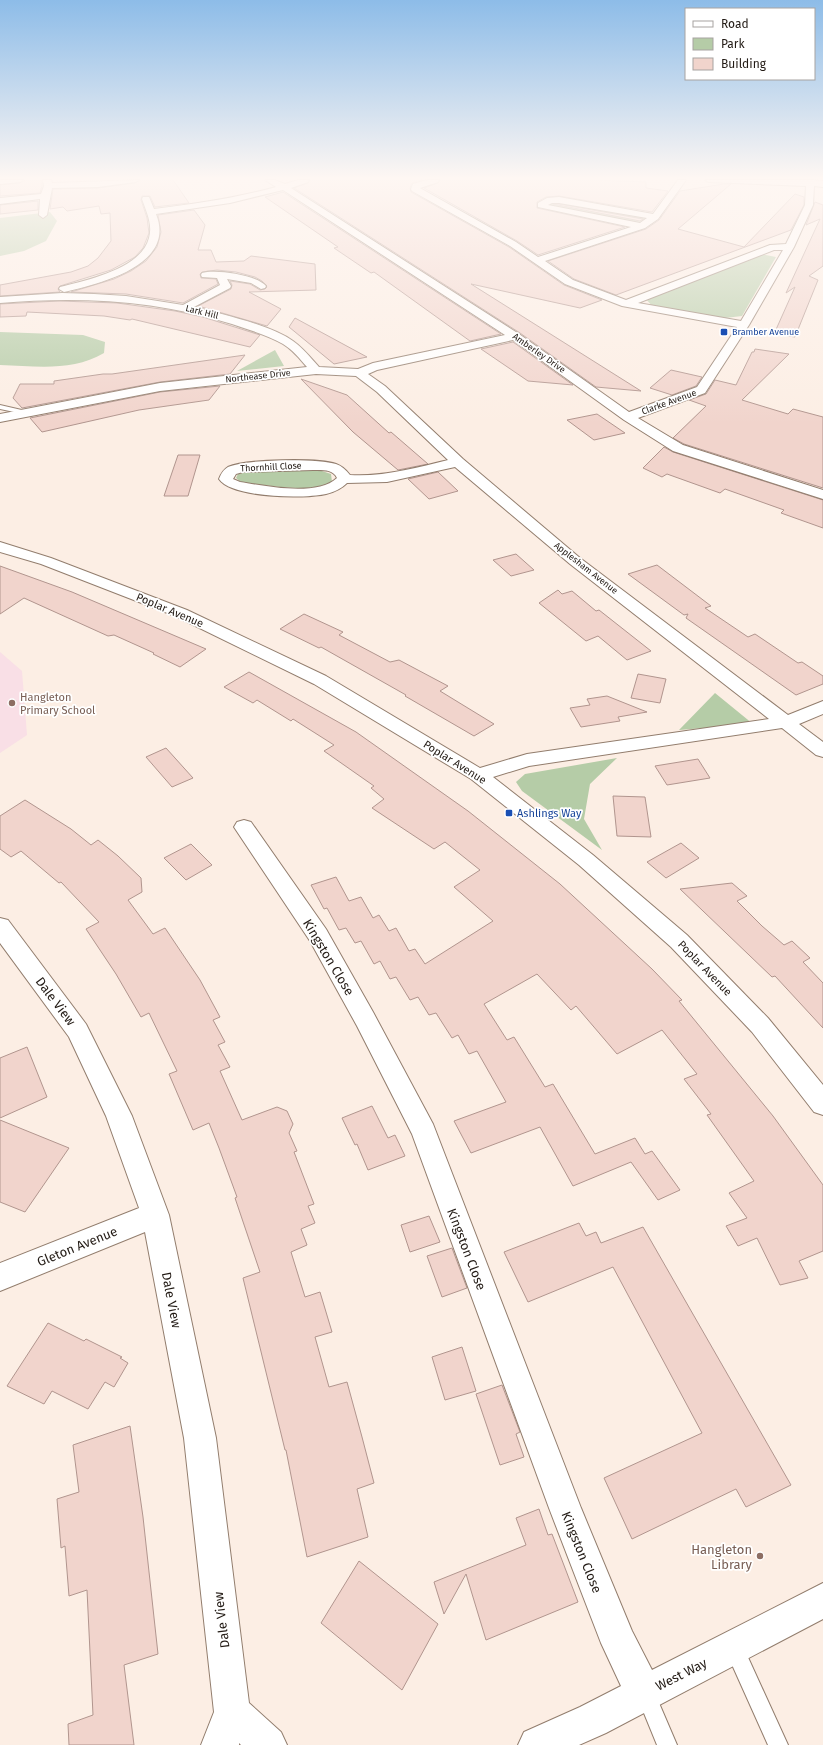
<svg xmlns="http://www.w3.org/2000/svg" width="823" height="1745" viewBox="0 0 823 1745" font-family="'Fira Sans',sans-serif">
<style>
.commercial{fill:#f9dfe6}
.green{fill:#b5cca7}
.building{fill:#f1d4cc;stroke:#b1958e}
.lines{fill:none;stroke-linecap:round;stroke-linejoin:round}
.lane-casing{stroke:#927d6d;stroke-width:2}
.street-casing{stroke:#927d6d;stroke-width:2}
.lane{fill:#fff;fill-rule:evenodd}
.street{fill:#fff;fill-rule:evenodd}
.transit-dot{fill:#1a4fb4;stroke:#fff;stroke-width:1.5}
.education-dot{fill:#8d6e63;stroke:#fff;stroke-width:1.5}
.labels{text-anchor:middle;stroke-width:3.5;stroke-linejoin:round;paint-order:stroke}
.far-street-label{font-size:9px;fill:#221a14;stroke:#fff}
.far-transit-label{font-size:9px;fill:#164399;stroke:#fff;text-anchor:start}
.street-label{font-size:11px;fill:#221a14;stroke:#fff}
.education-label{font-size:11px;fill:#785e54;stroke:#fff;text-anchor:start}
.transit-label{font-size:11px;fill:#164399;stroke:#fff;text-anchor:start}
.near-street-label{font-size:13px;fill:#221a14;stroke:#fff}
.near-education-label{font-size:13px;fill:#785e54;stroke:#fff;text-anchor:end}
</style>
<rect width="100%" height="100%" fill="#fceee4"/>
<path class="commercial" d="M0,652L22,671L27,735L0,753Z"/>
<path class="green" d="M551,201L643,217L646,221L635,222L549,207L545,204Z
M50,212L57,221L46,241L24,251L0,256V218Z
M761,254L776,257L742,316L725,318L652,306L646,299Z
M0,332L83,335L105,342L104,353C72,372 36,366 0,365Z
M275,350L284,366L237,371Z
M319,470L331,474L332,482C318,495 262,484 242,483L236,478L238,474L246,472Z
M715,693L753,724L679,730Z
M617,758L590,784L584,819L602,850L522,791L516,782L525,774Z"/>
<path class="building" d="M25,180H42V186L40,193L0,196V185L20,183Z
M140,180H173L189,203L155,207L150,196H142L141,200L147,218L149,233L143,248L135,257L111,270L60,286L58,289L60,292L0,296V285L71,272L88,266L98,258L111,241L110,213L101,214L99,206L67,211L63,207L50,209L53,189L98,188L135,183Z
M310,180H422L412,183L410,188L411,192L509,247L564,285L602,300L580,308L471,284L641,391L596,387L520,333L294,188L308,183Z
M440,180H595L646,182V188L668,191L652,212L559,196L546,197L537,202V208L625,227L538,255L517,241L424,188L438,183Z
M724,184H731L678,229L744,247L795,194L804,197V205L791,230L616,295L574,279L548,261L646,229L659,220L680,191Z
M283,192L501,334L470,341L374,272L371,273L334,248L338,247L265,197Z
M38,201V210L0,214V205Z
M815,202L823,205V266L809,276L818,280L795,337L774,334L795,287L786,293L820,219L806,225Z
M553,204H559L643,219L640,221Z
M194,210L205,225L198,250H211L216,262L244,261L251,256L315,264L316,290L249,292L281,309L267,326L198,306L231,289L232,285L230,281L250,284L260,290L265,289L267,287L262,281L255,277L236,272L217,270L202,272L200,274L201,278L216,279L218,284L183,303L126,294L71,292L114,279L131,271L146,261L157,247L161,232L158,215Z
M59,301L117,303L175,311L203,317L260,335L250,347L132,319L130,320L104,316L27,312L26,316L0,317V304Z
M295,318L367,357L334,364L289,327Z
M513,342L573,385L528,381L481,349Z
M755,349L789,354L742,400L788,414L793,409L823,417V488L684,444L673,438L706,406L689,400L706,394L715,380L736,385L752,352H754Z
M245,355L230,374L160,382L22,408L13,398L20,384H54V381L103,374H112Z
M671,370L702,377L696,386L672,395L650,388Z
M301,379L347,395L389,433L391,432L428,464L398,470L353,432Z
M220,386L209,400L139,410L42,432L30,418L160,392Z
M597,414L625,433L594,440L567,420Z
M664,447L673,452L823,500V528L781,513L784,510L725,489L720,493L667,474L662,477L643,468Z
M178,455H200L188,496H164Z
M438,472L458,491L429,499L408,479Z
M516,554L534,570L511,576L493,560Z
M657,565L711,606L705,608L748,637L755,634L798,663L802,662L823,676V684L796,695L686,618L688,614L684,615L628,574Z
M0,566L72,592L206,649L180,667L153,654L154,653L114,635L108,636L24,598L0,614Z
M558,590L562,594L572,591L596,611L599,610L651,651L627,660L598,636L586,641L539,603Z
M304,614L343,632L339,635L390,662L399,660L448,686L440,691L494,724L474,736L405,696L406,695L321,647L319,648L280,629Z
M249,672L356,732L468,811L560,884L652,969L682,1000L679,1001L773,1116L823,1185V1251L799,1261L808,1278L780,1285L757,1238L738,1246L726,1226L747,1218L729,1193L754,1181L707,1115L711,1114L684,1079L697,1074L662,1030L617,1054L576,1006L571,1010L537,974L484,1004L507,1040L514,1037L545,1087L553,1084L595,1154L635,1138L645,1154L652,1151L680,1190L658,1200L631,1162L573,1186L540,1127L471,1153L454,1121L506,1102L477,1051L469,1054L458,1035L452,1038L436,1013L429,1015L418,997L410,1000L396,977L390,979L380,961L374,964L361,941L355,943L346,928L339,930L327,908L324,909L311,885L336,877L349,901L361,897L373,918L379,915L389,931L396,928L409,951L415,949L425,964L493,921L454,887L480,870L445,842L434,849L372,808L384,799L371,788L374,786L324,751L334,745L293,719L291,721L257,700L253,703L224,687Z
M638,674L666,679L660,703L631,698Z
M607,696L647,712L618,717L620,721L581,727L570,708L590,705L587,699Z
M166,748L193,778L172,787L146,757Z
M698,759L710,778L667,785L655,766Z
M613,796L645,797L651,837L617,836Z
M25,800L71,829L91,845L98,840L118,856L141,878L142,892L128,900L153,934L165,928L200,980L220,1017L213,1020L225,1042L218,1045L230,1067L220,1071L242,1120L277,1107L287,1111L293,1124L289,1133L297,1151L294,1152L314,1204L308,1206L315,1223L301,1229L307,1245L291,1252L305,1297L320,1292L332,1332L315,1337L329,1387L347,1382L362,1437L374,1483L357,1489L368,1537L307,1557L286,1450H285L243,1278L260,1272L235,1198L237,1197L219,1148L209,1123L193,1130L169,1074L177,1071L149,1013L141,1017L116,974L86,929L99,922L61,882L59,883L21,851L11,857L0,849V816Z
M681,843L699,858L666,878L647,862Z
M191,844L212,865L186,880L164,858Z
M732,883L747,896L737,901L762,926L784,945L792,941L810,958L803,962L823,983V1028L775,976L772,977L680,889Z
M27,1047L47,1097L0,1118V1058Z
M372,1106L388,1138L395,1135L405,1156L368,1170L357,1144L355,1145L342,1118Z
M0,1120L69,1148L25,1212L0,1202Z
M429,1216L440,1242L410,1252L401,1225Z
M579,1223L586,1236L596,1232L601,1243L643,1227L791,1485L746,1507L736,1489L632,1539L604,1478L702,1433L613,1267L528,1302L504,1252Z
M452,1248L467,1288L442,1297L427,1256Z
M48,1323L84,1341L86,1339L122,1357L120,1358L128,1363L114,1387L105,1382L88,1409L52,1391L44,1404L7,1386Z
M462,1347L476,1391L445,1400L432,1357Z
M502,1385L520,1432L516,1434L524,1457L500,1465L476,1394Z
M130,1426L143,1517L158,1654L124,1665L134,1745H69L68,1724L93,1715L87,1590L69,1596L65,1546L61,1548L57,1499L79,1492L73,1445Z
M539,1509L548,1535L552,1534L578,1602L486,1640L466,1574L444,1614L434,1582L526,1545L516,1518Z
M359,1561L438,1624L402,1690L321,1623Z"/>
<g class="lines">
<defs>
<path id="lane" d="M0,405L26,411L27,412L24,414L0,409Z
M734,1640L741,1642L788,1745H768L725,1649L727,1642Z
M646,1687L653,1689L677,1745H657L637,1696L639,1689Z"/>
<path id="street" d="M0,180H24L20,182L0,184Z
M43,180H51L52,183L139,180L135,182L98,187L52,188L47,215L43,218L39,215L40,199L0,204V198L41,194L44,186Z
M265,180H275L285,184L298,180H309L308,182L291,188L519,334L629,412L697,387L737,327L622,306L565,284L510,246L412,191L411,189L413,184L427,180H439L438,182L420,188L516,242L538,257L631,227L538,207V203L547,198L559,197L653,214L678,180H686L658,219L645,228L545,261L573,280L626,300L770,245L786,244L805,205L806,186L709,182L705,180H814L823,181V187L814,186L813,205L794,247L749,325L705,393L638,418L683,445L823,490V499L673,451L624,420L513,340L377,370L368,374L385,386L463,459L580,558L788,715L823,701V714L799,724L823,742V757L816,755L782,728L529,766L493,777L593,855L687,935L768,1018L823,1085V1115L814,1112L752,1032L671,947L579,865L471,779L314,684L175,616L41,564L0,552V542L51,558L187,610L326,676L480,768L527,754L769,719L570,564L455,467L387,482L347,483C341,489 334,492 326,494C304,499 232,498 219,479C221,474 223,470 228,467C245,459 318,458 336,464C342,466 346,470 350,475C383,477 416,468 448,460L377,392L356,376L316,374L160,391L0,422V414L160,383L307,367C300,359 293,350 283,344C268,335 249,330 232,324C157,300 79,296 0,303V297L62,293L94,294L126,296L183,305L220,285L217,278L202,277L201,275L202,273C216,269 257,275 266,286L265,288L261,289L251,283L227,279L231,286L230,288L194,307C221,314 271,325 293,341C303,348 311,358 319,367L358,369L373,363L505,335L283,190L230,203L156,214C177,266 98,284 64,292L59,289L60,287C87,280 141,269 149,238C153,224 146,211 142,199L143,197H149L154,209C196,204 236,198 276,187ZM552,203H559L647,218L640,223L548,205ZM774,250H783L741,321L638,303ZM313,470C322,470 333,469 337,478C317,497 265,486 240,482L233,479L236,474L243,472Z
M244,820L251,822L326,929L373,1012L433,1124L581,1508L632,1631L652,1670L823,1583V1619L606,1733L579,1745H518L524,1732L580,1707L621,1686L601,1643L549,1508L412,1134L357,1026L310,941L234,827L237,822Z
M0,918L8,920L86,1024L132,1116L169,1215L216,1438L249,1703L281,1732L287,1745H241L239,1743V1745H201L214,1712L184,1438L145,1232L0,1291V1263L139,1208L106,1116L69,1037L0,943Z"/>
</defs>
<use href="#lane" class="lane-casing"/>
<use href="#street" class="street-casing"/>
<use href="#lane" class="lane"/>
<use href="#street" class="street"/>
</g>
<linearGradient id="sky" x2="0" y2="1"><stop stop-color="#8dbce8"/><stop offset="0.42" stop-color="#fef7f3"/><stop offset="1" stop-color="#fef7f3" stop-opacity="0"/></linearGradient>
<rect width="823" height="424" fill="url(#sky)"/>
<g class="transit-dot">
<rect x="720" y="328" width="8" height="8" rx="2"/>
<rect x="505" y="809" width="8" height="8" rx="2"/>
</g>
<g class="education-dot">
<circle cx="12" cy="703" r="4"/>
<circle cx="760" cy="1556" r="4"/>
</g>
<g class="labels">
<g class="far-street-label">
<text transform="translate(202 312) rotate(14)" y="3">Lark Hill</text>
<text transform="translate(539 353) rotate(35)" y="3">Amberley Drive</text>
<text transform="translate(258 376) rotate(-6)" y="3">Northease Drive</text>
<text transform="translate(669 402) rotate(-20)" y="3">Clarke Avenue</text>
<text transform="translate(271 467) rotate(-3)" y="3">Thornhill Close</text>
<text transform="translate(586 568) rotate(38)" y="3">Applesham Avenue</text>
</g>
<g class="far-transit-label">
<text x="732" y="335">Bramber Avenue</text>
</g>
<g class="street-label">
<text transform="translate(170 610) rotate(23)" y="4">Poplar Avenue</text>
<text transform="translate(455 762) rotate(32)" y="4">Poplar Avenue</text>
<text transform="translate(705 968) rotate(46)" y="4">Poplar Avenue</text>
</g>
<g class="education-label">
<text x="20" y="701">Hangleton<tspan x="20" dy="13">Primary School</tspan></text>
</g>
<g class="transit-label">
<text x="517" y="817">Ashlings Way</text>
</g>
<g class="near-street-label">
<text transform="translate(329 957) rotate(59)" y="5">Kingston Close</text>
<text transform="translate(56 1001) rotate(53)" y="5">Dale View</text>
<text transform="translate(77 1246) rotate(-22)" y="5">Gleton Avenue</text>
<text transform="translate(467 1249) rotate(69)" y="5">Kingston Close</text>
<text transform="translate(172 1300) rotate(79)" y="5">Dale View</text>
<text transform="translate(582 1552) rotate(68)" y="5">Kingston Close</text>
<text transform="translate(221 1620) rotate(-97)" y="5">Dale View</text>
<text transform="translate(681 1674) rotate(-27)" y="5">West Way</text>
</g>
<g class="near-education-label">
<text x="752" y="1554">Hangleton<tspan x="752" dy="15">Library</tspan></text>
</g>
</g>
<rect x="685" y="8" width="130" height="72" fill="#ffffff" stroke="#a7a3a1"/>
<rect x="693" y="21" width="20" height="6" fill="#ffffff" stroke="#a7a3a1"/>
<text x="721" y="28" font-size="12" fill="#221a14">Road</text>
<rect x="693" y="38" width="20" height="12" fill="#b5cca7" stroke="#a7a3a1"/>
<text x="721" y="48" font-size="12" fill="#221a14">Park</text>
<rect x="693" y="58" width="20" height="12" fill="#f1d4cc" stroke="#a7a3a1"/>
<text x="721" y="68" font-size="12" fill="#221a14">Building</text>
</svg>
